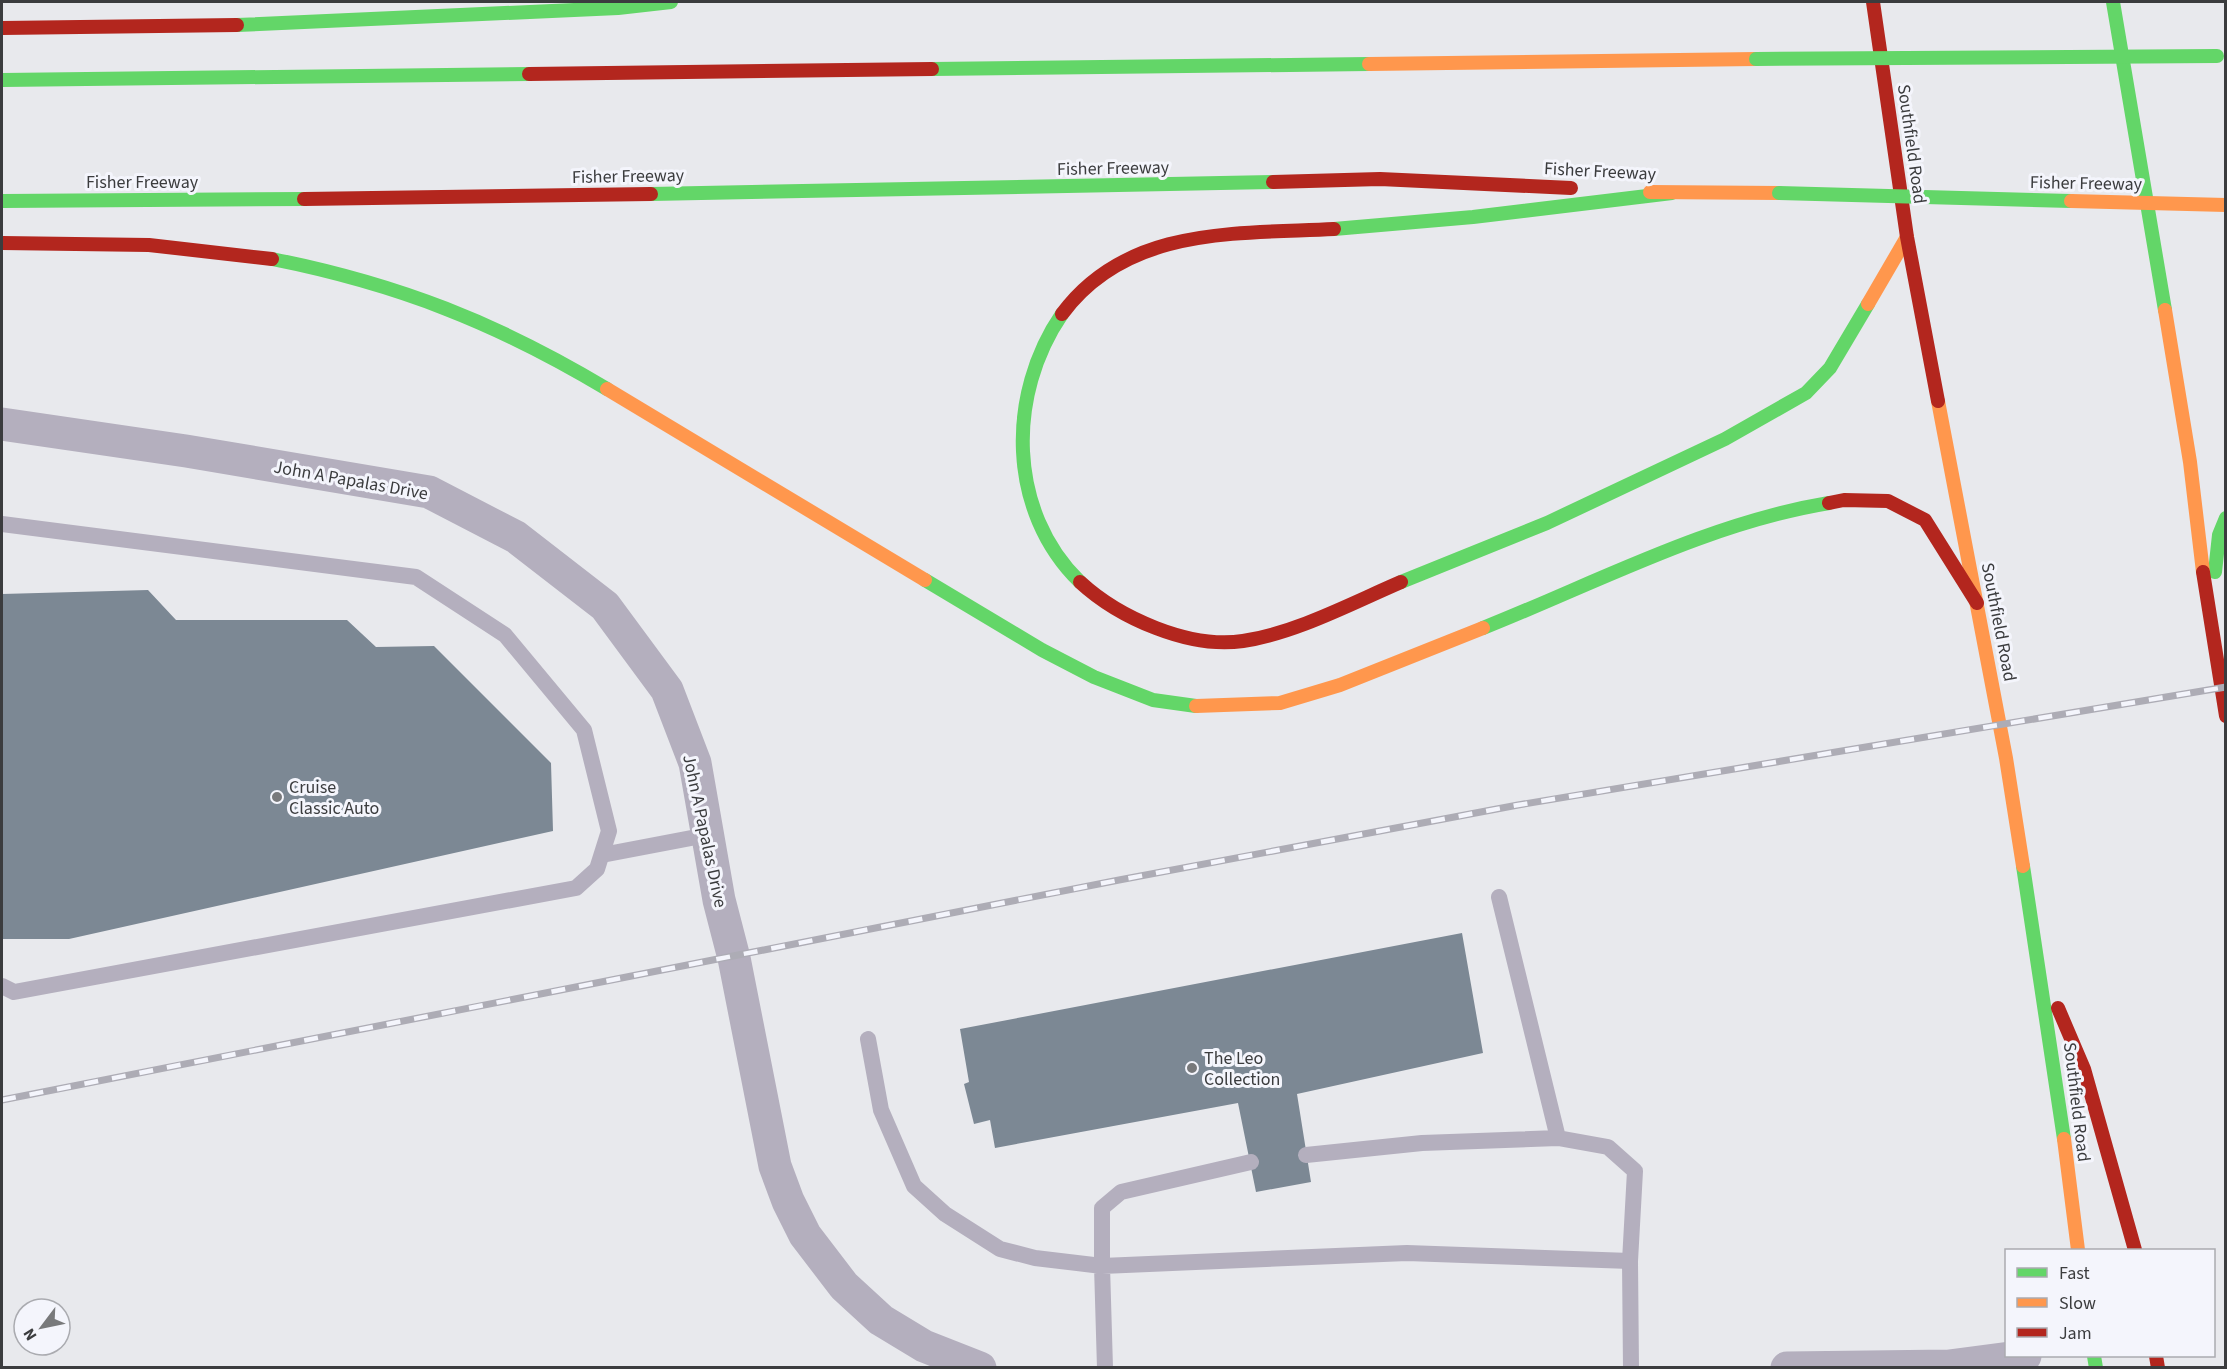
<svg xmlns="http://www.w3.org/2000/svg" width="2227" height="1369" viewBox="0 0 2227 1369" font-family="'Source Sans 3',sans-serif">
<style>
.building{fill:#7c8894}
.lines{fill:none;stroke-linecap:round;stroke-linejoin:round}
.lane{stroke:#b4afbe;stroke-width:16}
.street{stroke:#b4afbe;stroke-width:33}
.fast{stroke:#63d668;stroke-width:14}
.slow{stroke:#ff974d;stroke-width:14}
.jam{stroke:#b3261e;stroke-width:14}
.rail-casing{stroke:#adacb5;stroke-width:7}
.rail{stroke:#f4f5fc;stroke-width:4.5;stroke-dasharray:14;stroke-linecap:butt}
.fast-bridge{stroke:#63d668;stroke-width:14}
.slow-bridge{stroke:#ff974d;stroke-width:14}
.poi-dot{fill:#78797b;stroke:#f4f5fc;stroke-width:2}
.labels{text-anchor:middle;stroke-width:6;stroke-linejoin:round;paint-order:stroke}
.street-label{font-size:18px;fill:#3b3c3e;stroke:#f4f5fc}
.poi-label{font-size:18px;fill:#3b3c3e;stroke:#f4f5fc;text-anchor:start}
</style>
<rect width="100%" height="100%" fill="#e8e9ed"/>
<path class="building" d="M148,590L176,620H347L376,647L434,646L551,763L553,831L69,939H2V594Z
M1462,933L1483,1053L1297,1094L1311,1182L1256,1192L1238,1103L995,1148L990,1120L974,1124L964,1084L969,1082L960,1029Z"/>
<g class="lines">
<path class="lane" d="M2,524L416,577L505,635L584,730L609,831L597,869L576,888L14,992L2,986
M602,855L707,835
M1499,897L1558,1138
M868,1039L881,1110L914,1186L945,1214L1000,1249L1035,1258L1102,1266V1208L1121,1192L1251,1162
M1306,1155L1422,1143L1558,1138L1608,1147L1635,1171L1630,1261
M1105,1368L1102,1266L1407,1253L1630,1261L1631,1368"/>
<path class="street" d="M2,424L186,451L429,492L516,537L605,606L667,690L695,763L719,900L734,958L775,1166L788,1201L805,1235L844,1286L881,1320L924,1346L980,1368
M1787,1368L1949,1366L2025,1356"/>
<path class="fast" d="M2113,2L2165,310
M237,25L618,8L671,2
M932,69L1369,64
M2,80L529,74
M651,194L1273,182
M2,201L304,199
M1334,229L1473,217L1672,193
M272,259C398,284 497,323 607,389
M1062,314C1007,394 1007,511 1080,582
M2215,572L2219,535L2226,518
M925,580L1042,650L1094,677L1153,700L1196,706
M1401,582L1547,523L1725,439L1806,393L1830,368L1868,304
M1483,628C1596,583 1708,523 1829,503
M2023,866L2064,1139
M2094,1356L2096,1368"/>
<path class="slow" d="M1369,64L1756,59
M1650,192L1779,193
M1868,304L1907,237
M2165,310L2190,462L2203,572
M607,389L925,580
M1938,401L2006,758L2023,866
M1196,706L1280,703L1340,685L1483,628
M2064,1139L2078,1250"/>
<path class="jam" d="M1873,2L1907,237L1938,401
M2,28L237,25
M529,74L932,69
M1273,182L1380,179L1571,188
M304,199L651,194
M2,243L149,245L272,259
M1062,314C1127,226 1236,234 1334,229
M1829,503L1844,500L1888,501L1925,520L1977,603
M2203,572L2226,716
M1080,582C1119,618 1189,649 1243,641C1296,633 1352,603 1401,582
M2058,1008L2084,1069L2135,1250
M2156,1356L2158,1368"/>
<defs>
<path id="rail" d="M2,1100L1119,880L1518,805L2226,687"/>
</defs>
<use href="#rail" class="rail-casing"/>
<use href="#rail" class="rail"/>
<path class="fast-bridge" d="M1756,59L2217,56
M1779,193L2071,201"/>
<path class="slow-bridge" d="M2071,201L2226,205"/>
</g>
<g class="poi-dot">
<circle cx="277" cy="797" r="6"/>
<circle cx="1192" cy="1068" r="6"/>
</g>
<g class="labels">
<g class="street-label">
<text transform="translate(1912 144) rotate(82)" y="6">Southfield Road</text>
<text transform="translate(1113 168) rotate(-1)" y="6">Fisher Freeway</text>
<text transform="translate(1600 171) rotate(3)" y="6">Fisher Freeway</text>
<text transform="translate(628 176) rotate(-1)" y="6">Fisher Freeway</text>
<text x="142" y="188">Fisher Freeway</text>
<text transform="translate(2086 183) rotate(1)" y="6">Fisher Freeway</text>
<text transform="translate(351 480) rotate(10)" y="6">John A Papalas Drive</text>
<text transform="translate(1999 622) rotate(79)" y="6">Southfield Road</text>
<text transform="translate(705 831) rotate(78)" y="6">John A Papalas Drive</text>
<text transform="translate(2077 1102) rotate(83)" y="6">Southfield Road</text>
</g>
<g class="poi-label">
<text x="289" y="793">Cruise<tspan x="289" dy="21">Classic Auto</tspan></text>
<text x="1204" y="1064">The Leo<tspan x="1204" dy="21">Collection</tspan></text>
</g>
</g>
<rect width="2227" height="1369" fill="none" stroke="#3b3c3e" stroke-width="6"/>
<rect x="2005" y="1249" width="210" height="108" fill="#f4f5fc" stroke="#aaabb0" stroke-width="1.5"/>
<rect x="2017" y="1268" width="30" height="9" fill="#63d668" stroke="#aaabb0" stroke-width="1.5"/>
<text x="2059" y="1279" font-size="18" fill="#3b3c3e">Fast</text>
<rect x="2017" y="1298" width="30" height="9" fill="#ff974d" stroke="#aaabb0" stroke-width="1.5"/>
<text x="2059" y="1309" font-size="18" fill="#3b3c3e">Slow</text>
<rect x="2017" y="1328" width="30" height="9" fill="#b3261e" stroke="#aaabb0" stroke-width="1.5"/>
<text x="2059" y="1339" font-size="18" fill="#3b3c3e">Jam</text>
<g transform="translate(42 1327) rotate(238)"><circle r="28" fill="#f4f5fc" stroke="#aaabb0" stroke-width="1.5"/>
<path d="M0-4.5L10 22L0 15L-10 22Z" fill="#78797b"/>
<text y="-9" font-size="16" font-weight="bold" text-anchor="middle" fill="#3b3c3e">N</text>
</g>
</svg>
